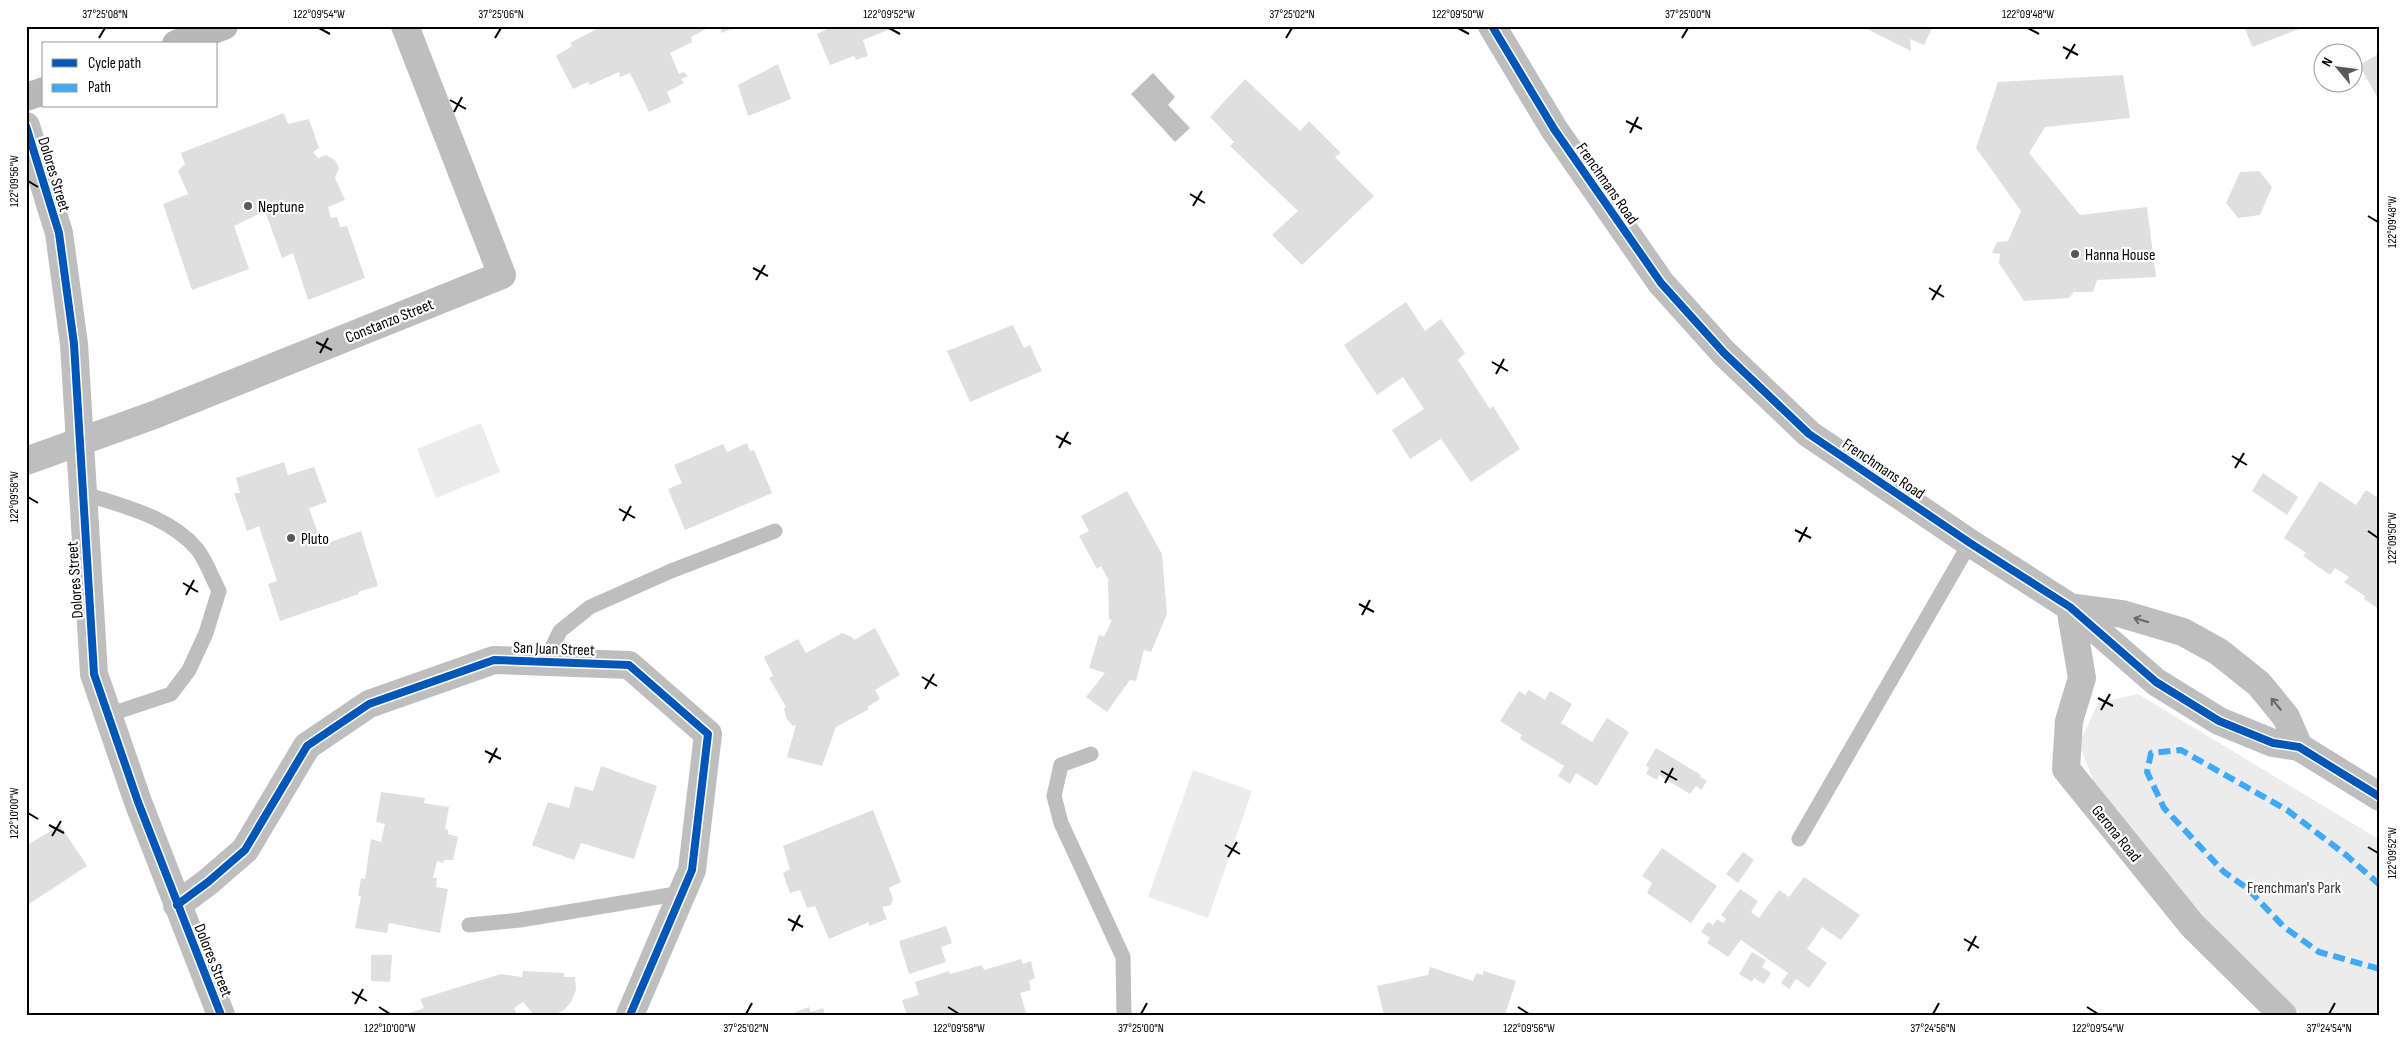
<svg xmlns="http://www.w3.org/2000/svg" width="2406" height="1041" viewBox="0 0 2406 1041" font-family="'Sofia Sans Condensed',sans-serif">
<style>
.green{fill:#ececec}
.water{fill:#bfbfbf}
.building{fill:#dfdfdf}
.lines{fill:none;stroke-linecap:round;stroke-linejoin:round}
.lane{stroke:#bebebe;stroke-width:15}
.street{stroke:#bebebe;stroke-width:28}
.secondary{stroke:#b8b8b8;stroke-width:28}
.quiet{stroke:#3fa9f5;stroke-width:6;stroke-dasharray:12 6;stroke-linecap:butt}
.cycleway-casing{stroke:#fff;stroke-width:11}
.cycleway{stroke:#0057b8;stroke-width:8}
.oneway{stroke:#686868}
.ticks{fill:none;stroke:#000;stroke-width:2}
.poi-dot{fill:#595959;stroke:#fff;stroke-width:2}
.labels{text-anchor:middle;stroke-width:4.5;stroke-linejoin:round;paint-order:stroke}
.street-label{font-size:16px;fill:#000;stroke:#fff}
.poi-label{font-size:16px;fill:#000;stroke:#fff;text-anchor:start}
.park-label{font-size:16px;fill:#333;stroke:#fff}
.neatline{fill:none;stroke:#000;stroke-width:2}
.ticks-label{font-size:12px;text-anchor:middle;fill:#000}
</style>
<rect width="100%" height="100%" fill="#fff"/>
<path class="green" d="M481,423L500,472L436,498L417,449Z
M2138,694L2380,840V1015H2302L2202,917L2095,785L2079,744L2098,703Z
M1193,770L1252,791L1208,918L1148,897Z"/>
<path class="water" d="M1153,73L1175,97L1168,105L1190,128L1175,142L1131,94Z"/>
<path class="building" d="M602,26H712L691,37L692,42L670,53L679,74L684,72L688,76L681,79L684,83L667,92L671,102L649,112L630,73L620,77L619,72L590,85L588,82L573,89L556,56L572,46L570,43Z
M719,26H738L722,33Z
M833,26H898L863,40L868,56L856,60L854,56L830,65L817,34Z
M1861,26H1933L1924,45L1910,39L1911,51Z
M2244,26H2307L2252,47Z
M2380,53V102L2359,65Z
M778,64L791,99L748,116L738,85Z
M2123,75L2130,118L2045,127L2029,153L2080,215L2147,207L2156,277L2097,280L2093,292H2074L2069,298L2024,301L1999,263L2000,254L1992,253L1997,242L2008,241L2021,211L1976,148L1998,82Z
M1245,79L1300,131L1309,121L1341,153L1335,157L1374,196L1302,265L1272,235L1298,211L1230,146L1234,142L1210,117Z
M284,113L288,124L309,119L319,148L313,152L318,158L326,155L335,160L339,168L335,178L345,200L328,207L331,218L337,217L340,227L347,226L365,278L308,300L293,253L282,258L265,211L234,226L249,269L192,290L163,204L188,194L178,171L185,164L181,153Z
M2259,171L2272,187L2260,215L2238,218L2226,203L2240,172Z
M1406,302L1425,331L1441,319L1465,353L1458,360L1490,409L1493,406L1520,449L1471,482L1441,439L1410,459L1392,430L1424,409L1403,377L1377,395L1344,345Z
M1013,325L1024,348L1030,345L1042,371L970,402L947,351Z
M747,443L750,451L754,450L772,493L685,530L668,489L682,483L674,465L723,444L727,452Z
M284,462L288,475L314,467L327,502L309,508L322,545L361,531L378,586L358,592L359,594L280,621L268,584L277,581L259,526L247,531L234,493H240L236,478Z
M2263,473L2298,497L2287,515L2252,491Z
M2320,481L2356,505L2366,490L2380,499V610L2364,599L2365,596L2344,582L2349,577L2335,568L2330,575L2303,556L2306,553L2284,538Z
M1127,491L1162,554L1167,614L1151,652L1144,650L1136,681L1130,680L1107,712L1086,697L1105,673L1089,668L1099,635L1104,637L1112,620L1109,619L1108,579L1101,566L1097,569L1079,536L1089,531L1081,516Z
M875,628L900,675L875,690L880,699L867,707L869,709L836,727L822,766L787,757L796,725L793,726L786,718L784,708L786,707L769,678L773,676L764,657L798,639L806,653L842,633L852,637L854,640Z
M1529,690L1545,700L1550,691L1572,704L1561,723L1592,742L1607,718L1629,732L1597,786L1576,773L1570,784L1558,776L1564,766L1520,739L1522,735L1500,721L1519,691L1525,695Z
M1656,748L1701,775L1700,777L1707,781L1701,790L1696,786L1690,794L1659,775L1657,780L1646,774L1649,768L1646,765Z
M601,766L657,786L634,859L581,843L574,860L532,845L548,802L569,808L575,786L593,791Z
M381,792L425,798L424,803L449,807L445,829L448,830V834L458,837L453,860H444L443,863L437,861L433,878H437L436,887L448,889L440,933L389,923L387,933L355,928L361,896H358L361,878L365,879L371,839L381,842L385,824L376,822Z
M873,810L901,882L889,888L893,899L891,905L882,907L887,919L869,926V922L829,939L815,906L807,908L800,890L790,893L783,873L790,869L783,846Z
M60,825L87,866L26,906V846Z
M1662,848L1717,886L1691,923L1647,893L1652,883L1642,876Z
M1743,852L1754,860L1738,883L1726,874Z
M1804,877L1860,915L1841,940L1822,927L1807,949L1827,963L1809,988L1796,979L1789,989L1781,983L1788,973L1741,940L1728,957L1707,943L1710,938L1701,932L1708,922L1713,925L1717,919L1723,923L1726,919L1721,915L1740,889L1758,901L1751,912L1759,918L1779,890L1789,897Z
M946,926L952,943L941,947L946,962L909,974L899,941Z
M1752,952L1766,960L1762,967L1771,973L1764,984L1754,978L1752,982L1739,974Z
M371,955H392L390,982L371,981Z
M1021,959L1023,964L1031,961L1035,978L1029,981L1031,990L1020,993L1027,1015H907L902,1000L919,995L915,982L949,971L950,974L982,965L984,970Z
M1430,967L1473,981L1476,973L1483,975V971L1516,981L1505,1015H1384L1377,986L1428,975Z
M523,971L564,973V977H575L576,990L571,1002L564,1010L554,1015H534L523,1002L514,1008L516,1013L512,1015L409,1013L424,1008L420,999L501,974L522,977Z
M809,1007L811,1012L823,1008L825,1015H788Z"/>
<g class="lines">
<path class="lane" d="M83,493C122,506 169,516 197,549C206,560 212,578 219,591L206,633L189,670L171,694L108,715
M545,662L560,631L590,607L671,571L775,531
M1091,754L1061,765L1054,796L1061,823L1123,957L1124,1015
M1799,839L1970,543
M469,925L520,920L682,893"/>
<path class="street" d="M1492,26L1554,129L1661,283L1724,353L1809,434L1970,543L2070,607L2156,682L2219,721L2273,743L2299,747L2380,797
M26,126L59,233L74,344L94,674L138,802L221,1015
M26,461L154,415L502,275L405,26
M2070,607L2082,678L2069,721L2066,769L2192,925L2283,1015
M2070,607L2122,614L2183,632L2219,652L2259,684L2286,717L2299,747
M177,905L208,882L245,850L307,746L369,704L494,660L629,665L708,734L692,870L630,1015"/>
<path class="secondary" d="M176,44L224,26
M26,97L44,91"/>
<path class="quiet" d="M2380,885L2346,855L2287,810L2181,750L2151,753L2147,772L2164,808L2224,872L2247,888L2284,927L2319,952L2380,969"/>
<defs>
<path id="cycleway" d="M1492,26L1554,129L1661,283L1724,353L1809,434L1970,543L2070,607L2156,682L2219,721L2273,743L2299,747L2380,797
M26,126L59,233L74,344L94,674L138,802L221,1015
M177,905L208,882L245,850L307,746L369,704L494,660L629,665L708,734L692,870L630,1015"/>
</defs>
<use href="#cycleway" class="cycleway-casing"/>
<use href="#cycleway" class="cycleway"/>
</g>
<defs><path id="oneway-shaft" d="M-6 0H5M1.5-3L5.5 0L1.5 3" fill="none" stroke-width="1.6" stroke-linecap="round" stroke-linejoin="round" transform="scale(1.25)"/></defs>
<g class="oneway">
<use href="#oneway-shaft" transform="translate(2141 620) rotate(-164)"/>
<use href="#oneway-shaft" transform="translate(2276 704) rotate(-130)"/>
</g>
<path class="ticks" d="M319,28L330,34M889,28L900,34M1458,28L1469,34M2028,28L2039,34M99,38L105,28M495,38L501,28M1286,38L1292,28M1682,38L1688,28M2063,47L2078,55M2066,59L2075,44M450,100L466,109M454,112L462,97M1626,121L1642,129M1630,133L1638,117M28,181L38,187M1190,194L1205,203M1193,206L1202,191M2368,216L2378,222M753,268L768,276M756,280L765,265M1929,288L1944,297M1932,300L1941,285M316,342L332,350M320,353L328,338M1492,362L1508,371M1496,374L1504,359M1056,436L1071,444M1059,448L1068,432M2232,456L2247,465M2235,468L2244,453M28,497L38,503M619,509L635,518M623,521L631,506M1795,530L1811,538M2368,531L2378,538M1799,542L1807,527M183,583L198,592M186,595L194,580M1359,604L1374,612M1362,615L1370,600M922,677L937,686M925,689L934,674M2098,698L2113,706M2101,710L2110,694M485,751L501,759M489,763L497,748M1661,771L1677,780M1665,783L1673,768M28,813L38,819M49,825L64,833M52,836L61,821M1225,845L1240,854M2368,847L2378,853M1228,857L1237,842M788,919L803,927M792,931L800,915M1964,939L1979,948M1968,951L1976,936M352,992L367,1001M355,1004L363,989M379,1007L390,1014M948,1007L959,1014M1518,1007L1529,1014M2087,1007L2098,1014M746,1014L752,1003M1141,1014L1147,1003M1933,1014L1939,1003M2329,1014L2335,1003"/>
<g class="poi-dot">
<circle cx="248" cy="206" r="5"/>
<circle cx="2075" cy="254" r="5"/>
<circle cx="291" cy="538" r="5"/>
</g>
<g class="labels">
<g class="street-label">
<text transform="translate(55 174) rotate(73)" y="6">Dolores Street</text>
<text transform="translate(1608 183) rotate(55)" y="6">Frenchmans Road</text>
<text transform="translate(389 320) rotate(-22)" y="6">Constanzo Street</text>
<text transform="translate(1884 468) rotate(34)" y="6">Frenchmans Road</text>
<text transform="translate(74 580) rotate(-94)" y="6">Dolores Street</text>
<text transform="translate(554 648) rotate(2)" y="6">San Juan Street</text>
<text transform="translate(2117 833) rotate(51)" y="6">Gerona Road</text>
<text transform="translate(214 960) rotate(68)" y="6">Dolores Street</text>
</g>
<g class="poi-label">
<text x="258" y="212">Neptune</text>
<text x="2085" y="260">Hanna House</text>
<text x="301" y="544">Pluto</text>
</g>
<g class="park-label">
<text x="2294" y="893">Frenchman's Park</text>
</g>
</g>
<rect width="2406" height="1041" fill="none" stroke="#ffffff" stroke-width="55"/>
<rect x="42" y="42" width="175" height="65" fill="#ffffff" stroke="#999999"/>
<rect x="52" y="59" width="25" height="8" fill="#0057b8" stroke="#999999"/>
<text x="88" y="68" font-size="15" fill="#000000">Cycle path</text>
<rect x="52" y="84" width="25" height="8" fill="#3fa9f5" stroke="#999999"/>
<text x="88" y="92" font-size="15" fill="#000000">Path</text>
<g transform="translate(2338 68) rotate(299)"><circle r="24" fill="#ffffff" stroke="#999999"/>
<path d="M0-4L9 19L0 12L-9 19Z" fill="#595959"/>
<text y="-8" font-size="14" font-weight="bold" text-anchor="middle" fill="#000000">N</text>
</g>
<rect x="28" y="28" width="2350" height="986" class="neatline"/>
<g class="ticks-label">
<text x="105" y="18">37°25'08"N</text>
<text x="319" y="18">122°09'54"W</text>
<text x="501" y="18">37°25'06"N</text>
<text x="889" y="18">122°09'52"W</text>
<text x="1292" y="18">37°25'02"N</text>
<text x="1458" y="18">122°09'50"W</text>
<text x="1688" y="18">37°25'00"N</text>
<text x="2028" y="18">122°09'48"W</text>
<text transform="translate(14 181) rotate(-90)" y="4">122°09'56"W</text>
<text transform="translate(2392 222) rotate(-90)" y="4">122°09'48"W</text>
<text transform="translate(14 497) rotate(-90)" y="4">122°09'58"W</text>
<text transform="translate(2392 538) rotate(-90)" y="4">122°09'50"W</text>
<text transform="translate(14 813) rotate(-90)" y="4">122°10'00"W</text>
<text transform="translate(2392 853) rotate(-90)" y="4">122°09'52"W</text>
<text x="390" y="1032">122°10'00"W</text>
<text x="746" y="1032">37°25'02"N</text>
<text x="959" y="1032">122°09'58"W</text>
<text x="1141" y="1032">37°25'00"N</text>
<text x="1529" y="1032">122°09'56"W</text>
<text x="1933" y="1032">37°24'56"N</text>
<text x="2098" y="1032">122°09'54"W</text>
<text x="2329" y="1032">37°24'54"N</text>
</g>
</svg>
